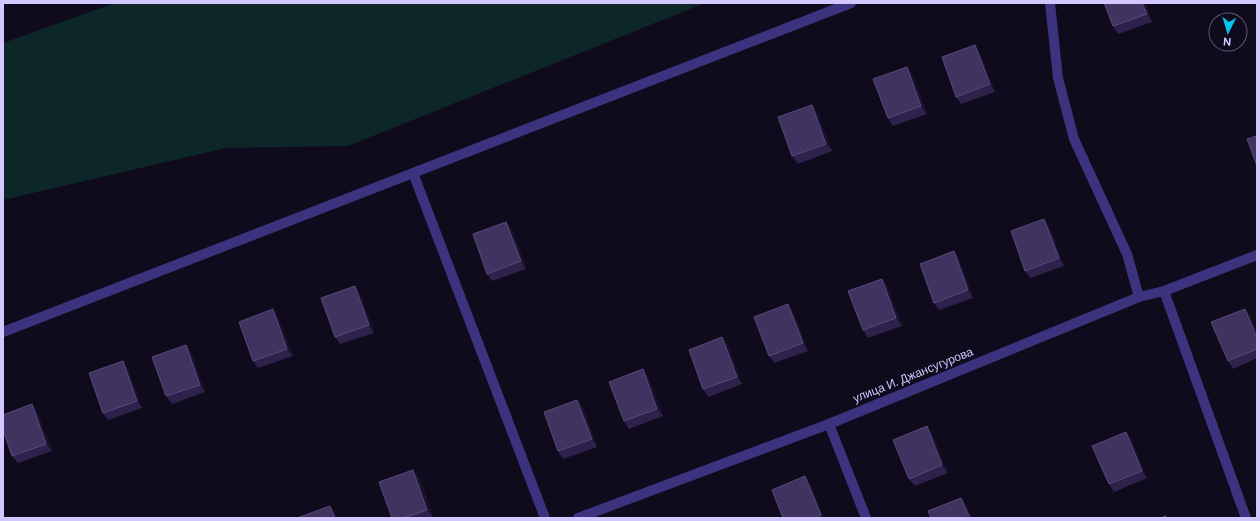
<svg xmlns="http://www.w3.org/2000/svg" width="1260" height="521" viewBox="0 0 1260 521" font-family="'DM Sans',sans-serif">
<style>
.green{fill:#0d2627}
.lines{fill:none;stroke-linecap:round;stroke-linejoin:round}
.minor{stroke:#3c337e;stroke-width:10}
.wall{fill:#2d224c}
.shaded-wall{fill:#1a1231}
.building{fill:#3f3460;stroke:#564b79}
.labels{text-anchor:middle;stroke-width:3.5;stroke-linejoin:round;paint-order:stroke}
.street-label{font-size:12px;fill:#d2c7ff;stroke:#0f0b1d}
</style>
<rect width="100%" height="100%" fill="#0f0b1d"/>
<path class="green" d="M115,3H705L348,146L226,148L3,200V43Z"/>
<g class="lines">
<path class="minor" d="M1050,3L1058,78L1074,139L1127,254L1139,297
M413,173L545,518
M1164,291L1246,518
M3,332L851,3
M829,424L866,518
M578,518L829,424L1139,297L1164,291L1257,255"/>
</g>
<path class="wall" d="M1104,3H1145L1152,22L1118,34L1113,26Z
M980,53L995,92L961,104L956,97Z
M907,67L912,74L927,114L893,126L888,118Z
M812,105L817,112L832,151L798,164L792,156Z
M1044,219L1049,226L1064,266L1030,278L1025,271Z
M506,222L512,229L526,269L492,281L487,274Z
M954,251L959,259L973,298L939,310L934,303Z
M882,279L887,286L902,326L868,338L863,330Z
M360,293L374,333L340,344L335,337Z
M1245,309L1250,316L1257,333V358L1233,369L1228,361Z
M793,312L808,351L774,363L769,356Z
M278,317L293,356L258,368L253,361Z
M186,345L191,352L205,392L172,404L166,396Z
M728,345L742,384L708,397L703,389Z
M128,369L142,408L108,420L103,413Z
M643,369L648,377L663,416L629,429L624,421Z
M577,400L583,407L597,447L563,459L558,451Z
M32,404L37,412L52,451L18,463L12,456Z
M932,434L948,473L915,486L909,479Z
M1131,439L1147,478L1114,492L1109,484Z
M419,477L433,517L430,518H392Z
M810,484L824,518H783Z"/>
<path class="shaded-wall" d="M1142,3H1145L1152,22L1147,14Z
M975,45L980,53L995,92L990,84Z
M907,67L912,74L927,114L921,106Z
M812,105L817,112L832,151L826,144Z
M1044,219L1049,226L1064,266L1059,258Z
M506,222L512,229L526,269L521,261Z
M954,251L959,259L973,298L968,290Z
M882,279L887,286L902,326L896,318Z
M355,286L360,293L374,333L369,325Z
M788,304L793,312L808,351L803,343Z
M273,309L278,317L293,356L287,349Z
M1245,309L1250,316L1257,333V338Z
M722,337L728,345L742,384L737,377Z
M186,345L191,352L205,392L200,385Z
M123,361L128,369L142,408L137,401Z
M643,369L648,377L663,416L657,409Z
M577,400L583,407L597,447L592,439Z
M32,404L37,412L52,451L46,444Z
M927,426L932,434L948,473L942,465Z
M1126,432L1131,439L1147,478L1142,471Z
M413,470L419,477L433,517L427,510Z
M805,476L810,484L824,518H823L821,515Z
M961,498L967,505L972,518H970Z
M330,506L336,514L337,518H335Z"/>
<path class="building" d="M1104,3H1142L1147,14L1113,26Z
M975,45L990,84L956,97L942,57Z
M907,67L921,106L888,118L873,79Z
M812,105L826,144L792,156L778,117Z
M1257,136V166L1247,139Z
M1044,219L1059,258L1025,271L1011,231Z
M506,222L521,261L487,274L473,234Z
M954,251L968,290L934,303L920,264Z
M882,279L896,318L863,330L848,291Z
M355,286L369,325L335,337L321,298Z
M788,304L803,343L769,356L754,317Z
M273,309L287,349L253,361L239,322Z
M1245,309L1257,338V349L1228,361L1211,322Z
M722,337L737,377L703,389L689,350Z
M186,345L200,385L166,396L152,357Z
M123,361L137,401L103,413L89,373Z
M643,369L657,409L624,421L609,382Z
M577,400L592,439L558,451L544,412Z
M32,404L46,444L12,456L3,430V415Z
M927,426L942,465L909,479L893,440Z
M1126,432L1142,471L1109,484L1092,446Z
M413,470L427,510L403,518H392L379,482Z
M805,476L821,515L815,518H783L772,490Z
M961,498L970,518H931L928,511Z
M330,506L335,518H297Z
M1166,516L1167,518H1160Z"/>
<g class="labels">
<g class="street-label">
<text transform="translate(913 375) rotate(-22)" y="4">улица И. Джансугурова</text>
</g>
</g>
<rect width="1260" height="521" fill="none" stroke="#d2c7ff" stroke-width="8"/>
<g transform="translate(1228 32) rotate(185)"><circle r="19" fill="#0f0b1d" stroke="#5d5677"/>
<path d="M0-3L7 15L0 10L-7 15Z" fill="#00c6f2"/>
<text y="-6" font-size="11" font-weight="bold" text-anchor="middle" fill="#d2c7ff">N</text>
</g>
</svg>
